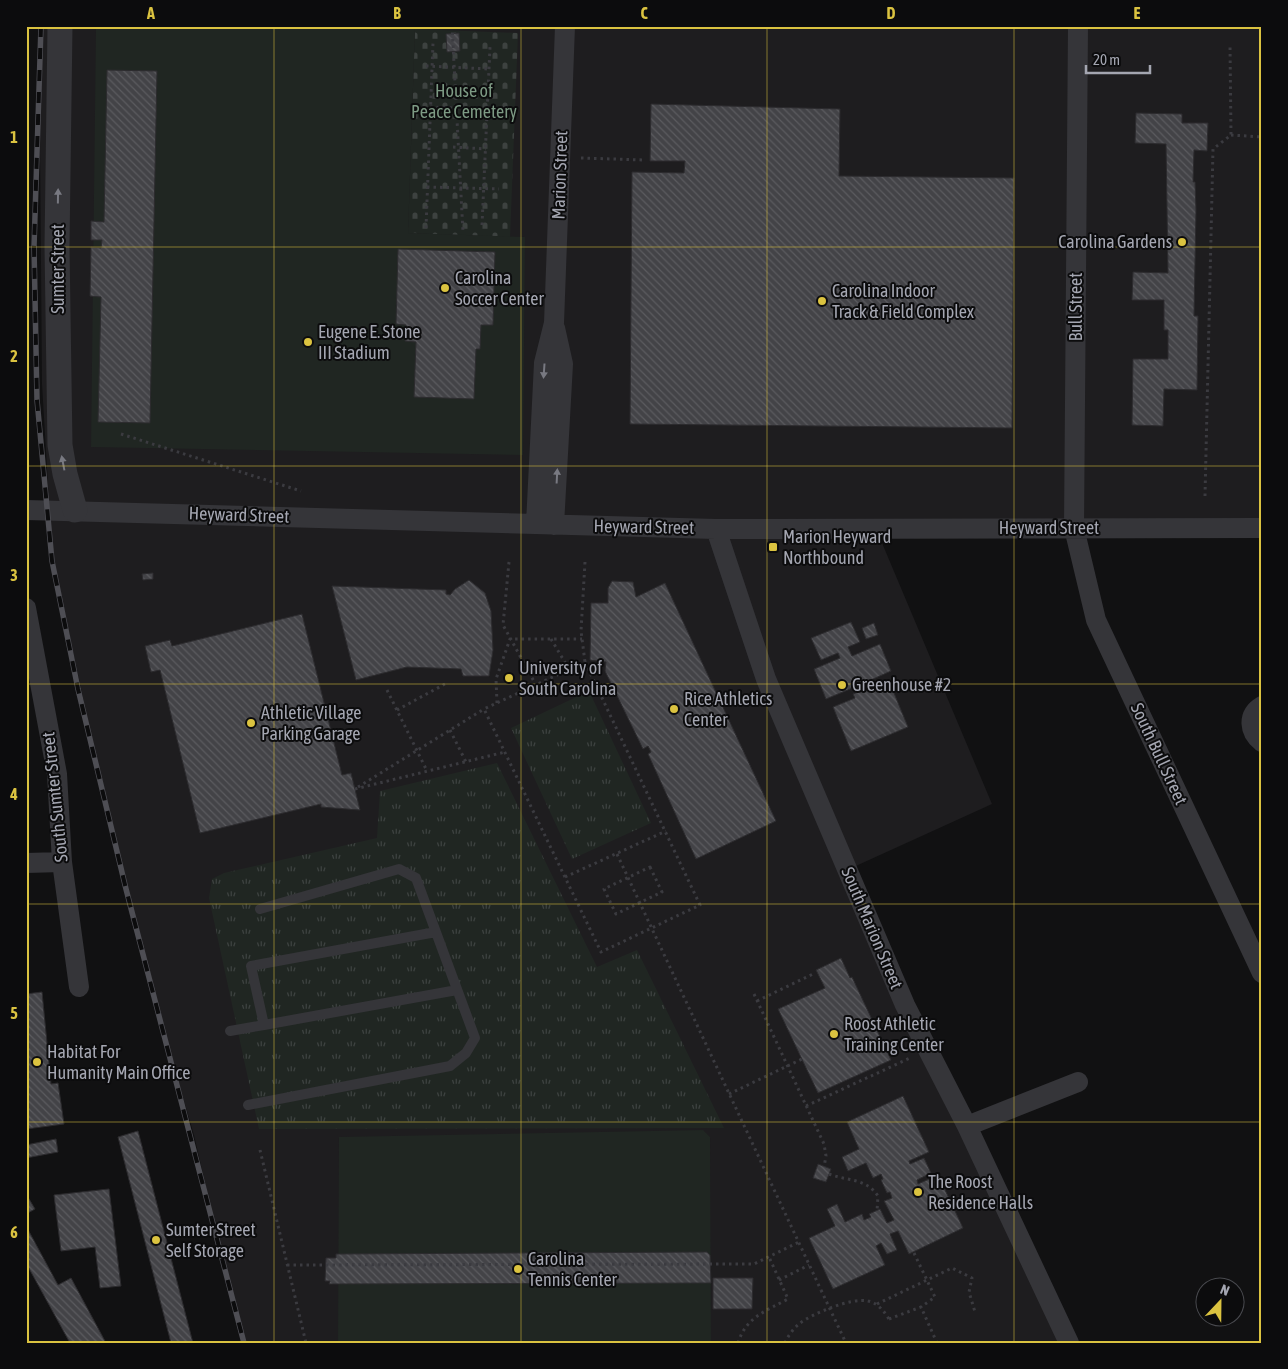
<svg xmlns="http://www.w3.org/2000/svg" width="1288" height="1369" viewBox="0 0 1288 1369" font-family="'Asap Condensed',sans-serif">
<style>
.built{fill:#1e1d1f}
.grass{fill:url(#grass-tufts)}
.cemetery{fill:url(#cemetery-stones)}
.pitch{fill:#202622}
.building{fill:url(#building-back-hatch);stroke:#2c2b2e}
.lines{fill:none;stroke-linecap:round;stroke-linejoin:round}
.path{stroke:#3b3b40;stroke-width:3;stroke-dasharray:2.5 4;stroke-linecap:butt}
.service{stroke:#353539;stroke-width:10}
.minor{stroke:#353539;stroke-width:20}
.tertiary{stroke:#353539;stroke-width:25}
.rail-casing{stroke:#4e4e54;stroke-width:5.5}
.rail{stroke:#0c0c0d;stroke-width:4;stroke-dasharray:11;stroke-linecap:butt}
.path-bridge{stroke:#3b3b40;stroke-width:3;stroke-dasharray:2.5 4;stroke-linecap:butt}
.oneway{fill:#787981}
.grid{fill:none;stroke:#dbc340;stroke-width:1;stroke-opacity:0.55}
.poi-dot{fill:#dbc340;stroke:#0c0c0d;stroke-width:2}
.labels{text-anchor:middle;stroke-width:4;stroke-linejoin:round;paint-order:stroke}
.park-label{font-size:18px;fill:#7d9a84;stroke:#0c0c0d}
.street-label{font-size:18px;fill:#a4a6b1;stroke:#0c0c0d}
.poi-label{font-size:18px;fill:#a4a6b1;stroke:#0c0c0d;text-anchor:start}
.neatline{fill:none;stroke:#dbc340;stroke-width:2}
.grid-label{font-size:16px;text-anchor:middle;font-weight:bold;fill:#dbc340}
</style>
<defs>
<pattern id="grass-tufts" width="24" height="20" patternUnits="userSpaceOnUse" patternTransform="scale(1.25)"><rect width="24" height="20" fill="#202622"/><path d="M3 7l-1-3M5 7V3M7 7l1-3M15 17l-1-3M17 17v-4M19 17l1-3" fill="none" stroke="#3d4240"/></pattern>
<pattern id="cemetery-stones" width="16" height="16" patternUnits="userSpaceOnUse" patternTransform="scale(1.25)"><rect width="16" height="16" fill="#202622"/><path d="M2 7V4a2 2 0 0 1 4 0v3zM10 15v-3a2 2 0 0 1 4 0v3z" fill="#3d4240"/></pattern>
<pattern id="building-back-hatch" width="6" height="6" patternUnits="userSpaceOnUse" patternTransform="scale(1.25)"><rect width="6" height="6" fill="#434347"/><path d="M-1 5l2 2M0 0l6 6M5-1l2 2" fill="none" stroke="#5b5b5f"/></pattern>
</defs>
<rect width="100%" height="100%" fill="#111112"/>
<path class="built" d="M39,26H1262V535L874,524L992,804L847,870L1063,1343H242L194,1135L129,913L52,553L42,384Z"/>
<path class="grass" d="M589,691L651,823L572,859L511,728Z
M497,763L597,967L637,950L724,1128L259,1129L209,898L212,879L224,873L377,838L380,791Z"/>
<path class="cemetery" d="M415,29L518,33L510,237L408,233Z"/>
<path class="pitch" d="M96,26L415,29L408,233L525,237L523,455L91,447Z
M703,1130L710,1137L711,1343H338L339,1137Z"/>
<path class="building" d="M459,33L460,51L447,52L446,34Z
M107,70L157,71L150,423L98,422L101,297L90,296L91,247L101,248L102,240H91V221L104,222Z
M651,104L840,109L839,176L1014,178L1012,428L630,424L632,172L684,173L685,161H650Z
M1136,113L1182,114V123H1208L1207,151L1194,150L1193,182H1195L1196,210L1194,316H1198L1197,390L1164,389L1163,426L1132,425L1133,359H1168V330H1164V300H1132L1133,272L1168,273L1166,144L1135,143Z
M398,249L495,252L493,325H481L480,349H476L474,399L414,397L416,342L405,341L406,325L396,324Z
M153,573V579L143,580L142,574Z
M469,580L485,593L491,611L493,650L489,676H463L461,669L407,667L356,680L332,586L446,590V594L450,595L455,589Z
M612,581L633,582L636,597L665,583L776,821L696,859L648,754L651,752L648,746L643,749L605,671L606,662L590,660L591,603H608V588Z
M302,614L342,775L351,773L360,810L321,807V804L200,833L160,670L151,672L145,646L170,640L172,646Z
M851,622L860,642L848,647L852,656L880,644L891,671L862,684L865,691L889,681L908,727L851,751L833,707L855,698L853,694L858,692L855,687L826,699L814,669L840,658L838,653L821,660L811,638Z
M874,623L878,635L866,639L862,628Z
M841,958L850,978L852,977L891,1060L818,1093L778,1009L825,988L816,970Z
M42,992L51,1084L58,1083L64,1124L26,1129V994Z
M903,1096L929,1152L909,1161L910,1164L924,1158L931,1173L917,1180L918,1184L938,1175L963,1228L909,1254L898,1231L890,1234L897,1250L887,1254L881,1243L876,1246L885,1265L833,1289L809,1238L835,1226L827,1209L837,1204L845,1222L862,1214L864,1220L871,1217L869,1214L880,1209L887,1223L894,1220L884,1201L892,1198L890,1192L887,1193L881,1180L883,1179L881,1174L873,1178L866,1163L848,1171L842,1157L859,1149L847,1122Z
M138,1131L193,1343H171L118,1137Z
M56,1139L58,1152L26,1158V1145Z
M818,1164L831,1169L826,1182L813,1178Z
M109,1189L121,1286L100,1288L95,1247L61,1251L54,1195Z
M26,1194L35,1209L26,1214Z
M26,1226L58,1285L71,1278L106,1343H70L26,1263Z
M707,1252L710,1255L711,1283L329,1284L330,1281H325L326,1258H336V1254Z
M713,1278H753L752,1309H713Z"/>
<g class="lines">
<path class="path" d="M452,26L463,232
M426,66L489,69
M430,107L502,110
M1231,135L1262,137
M453,147L486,149
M581,158L644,160
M427,187L499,189
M482,225L490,47
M426,228L433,43
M121,434L301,491
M1205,496L1213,149L1231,135L1230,45
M509,562L503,625L536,685
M585,562L581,631L585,662
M551,639L569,669
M585,662L700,905L601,952L484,709Z
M387,690L427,771
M497,703L496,679L510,639H582
M397,710L445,684
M450,730L466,762
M358,787L484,709
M355,789L505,752
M617,854L821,1290
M650,867L662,892L616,914L604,889Z
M565,877L666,831
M754,994L824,1144L826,1156L824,1167
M757,1001L815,973
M729,1094L802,1059
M806,1106L910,1058
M260,1150L306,1343
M829,1174C847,1181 866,1178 878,1196L877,1211
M914,1253L935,1297L921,1307
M287,1265L754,1264L799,1242
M779,1280L809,1265
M877,1304L952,1268L972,1278L969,1292L975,1312
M889,1319L921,1307L937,1343
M738,1343C746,1317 766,1311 788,1299L769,1257
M785,1343C788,1336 793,1329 799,1324C811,1314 852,1297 868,1301C878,1303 885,1312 890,1321"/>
<path class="service" d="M436,932L251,966L264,1025L457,990
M230,1031L264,1025
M248,1105L450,1066L466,1053L475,1038L416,878L399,869L260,909"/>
<path class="minor" d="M1078,26L1074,528L1096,620L1262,973
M26,510L716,529L1262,528
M536,524L544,363L554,323L565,26
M554,525L563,364L555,328
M716,529L766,679L905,1005L967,1126L1069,1343
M26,608L57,774L62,862L79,987
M1262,706C1247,715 1249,732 1262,742
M26,863L62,862
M967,1126L1078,1082"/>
<path class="tertiary" d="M60,26L57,246L60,445L65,474L75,510"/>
<defs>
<path id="rail" d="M41,26L34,247L37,400L52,561L78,689L126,889L244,1343"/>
</defs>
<use href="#rail" class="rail-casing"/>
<use href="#rail" class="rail"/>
<path class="path-bridge" d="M821,1290L846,1343"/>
</g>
<defs><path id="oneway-solid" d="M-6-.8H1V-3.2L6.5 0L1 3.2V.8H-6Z" transform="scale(1.25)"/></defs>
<g class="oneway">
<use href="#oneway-solid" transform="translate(58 196) rotate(-89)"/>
<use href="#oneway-solid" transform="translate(544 371) rotate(94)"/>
<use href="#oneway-solid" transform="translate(63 463) rotate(-101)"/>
<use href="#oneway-solid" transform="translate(557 476) rotate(-87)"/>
</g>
<path class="grid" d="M274,26V1343M521,26V1343M767,26V1343M1014,26V1343M26,247H1262M26,466H1262M26,684H1262M26,904H1262M26,1122H1262"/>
<g class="poi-dot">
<circle cx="1182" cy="242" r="5"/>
<circle cx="445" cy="288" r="5"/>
<circle cx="822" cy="301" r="5"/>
<circle cx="308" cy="342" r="5"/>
<rect x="768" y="542" width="10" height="10" rx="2.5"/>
<circle cx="509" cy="678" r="5"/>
<circle cx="842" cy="685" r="5"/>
<circle cx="674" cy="709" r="5"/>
<circle cx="251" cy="723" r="5"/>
<circle cx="834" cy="1034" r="5"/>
<circle cx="37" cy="1062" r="5"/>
<circle cx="918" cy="1192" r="5"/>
<circle cx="156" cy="1240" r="5"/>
<circle cx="518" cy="1269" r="5"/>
</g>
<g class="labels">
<g class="park-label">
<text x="464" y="97">House of<tspan x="464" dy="21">Peace Cemetery</tspan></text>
</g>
<g class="street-label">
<text transform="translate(560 175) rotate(-88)" y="6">Marion Street</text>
<text transform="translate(58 269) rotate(-90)" y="6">Sumter Street</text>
<text transform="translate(1076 307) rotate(-90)" y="6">Bull Street</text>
<text transform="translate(239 515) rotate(2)" y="6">Heyward Street</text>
<text transform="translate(644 527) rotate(1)" y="6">Heyward Street</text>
<text x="1049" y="534">Heyward Street</text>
<text transform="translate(1159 754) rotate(65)" y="6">South Bull Street</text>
<text transform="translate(55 797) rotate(-96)" y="6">South Sumter Street</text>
<text transform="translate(872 928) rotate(67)" y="6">South Marion Street</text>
</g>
<g class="poi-label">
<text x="1172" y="248" text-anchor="end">Carolina Gardens</text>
<text x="455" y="284">Carolina<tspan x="455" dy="21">Soccer Center</tspan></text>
<text x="832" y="297">Carolina Indoor<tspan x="832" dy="21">Track &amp; Field Complex</tspan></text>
<text x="318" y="338">Eugene E. Stone<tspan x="318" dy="21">III Stadium</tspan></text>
<text x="783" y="543">Marion Heyward<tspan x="783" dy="21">Northbound</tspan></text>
<text x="519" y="674">University of<tspan x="519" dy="21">South Carolina</tspan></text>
<text x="852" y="691">Greenhouse #2</text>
<text x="684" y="705">Rice Athletics<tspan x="684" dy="21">Center</tspan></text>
<text x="261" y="719">Athletic Village<tspan x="261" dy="21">Parking Garage</tspan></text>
<text x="844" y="1030">Roost Athletic<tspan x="844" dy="21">Training Center</tspan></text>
<text x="47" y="1058">Habitat For<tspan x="47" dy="21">Humanity Main Office</tspan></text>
<text x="928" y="1188">The Roost<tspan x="928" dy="21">Residence Halls</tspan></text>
<text x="166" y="1236">Sumter Street<tspan x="166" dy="21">Self Storage</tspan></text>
<text x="528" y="1265">Carolina<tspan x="528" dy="21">Tennis Center</tspan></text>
</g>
</g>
<rect width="1288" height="1369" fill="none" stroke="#0c0c0d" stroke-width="55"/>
<g transform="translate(1220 1302) rotate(22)"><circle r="24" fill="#0c0c0d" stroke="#494a4f"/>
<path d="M0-4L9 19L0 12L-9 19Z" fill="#dbc340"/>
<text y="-8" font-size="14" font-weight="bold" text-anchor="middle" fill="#a4a6b1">N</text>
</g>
<path d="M1086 65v8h64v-8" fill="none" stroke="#a4a6b1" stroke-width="2.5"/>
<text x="1093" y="65" font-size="15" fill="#a4a6b1" stroke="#0c0c0d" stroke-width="4" paint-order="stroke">20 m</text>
<rect x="28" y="28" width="1232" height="1314" class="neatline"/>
<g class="grid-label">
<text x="151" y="19">A</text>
<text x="397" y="19">B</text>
<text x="644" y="19">C</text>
<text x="891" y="19">D</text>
<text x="1137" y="19">E</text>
<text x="14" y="143">1</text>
<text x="14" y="362">2</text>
<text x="14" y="581">3</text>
<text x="14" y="800">4</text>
<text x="14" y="1019">5</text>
<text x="14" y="1238">6</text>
</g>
</svg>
